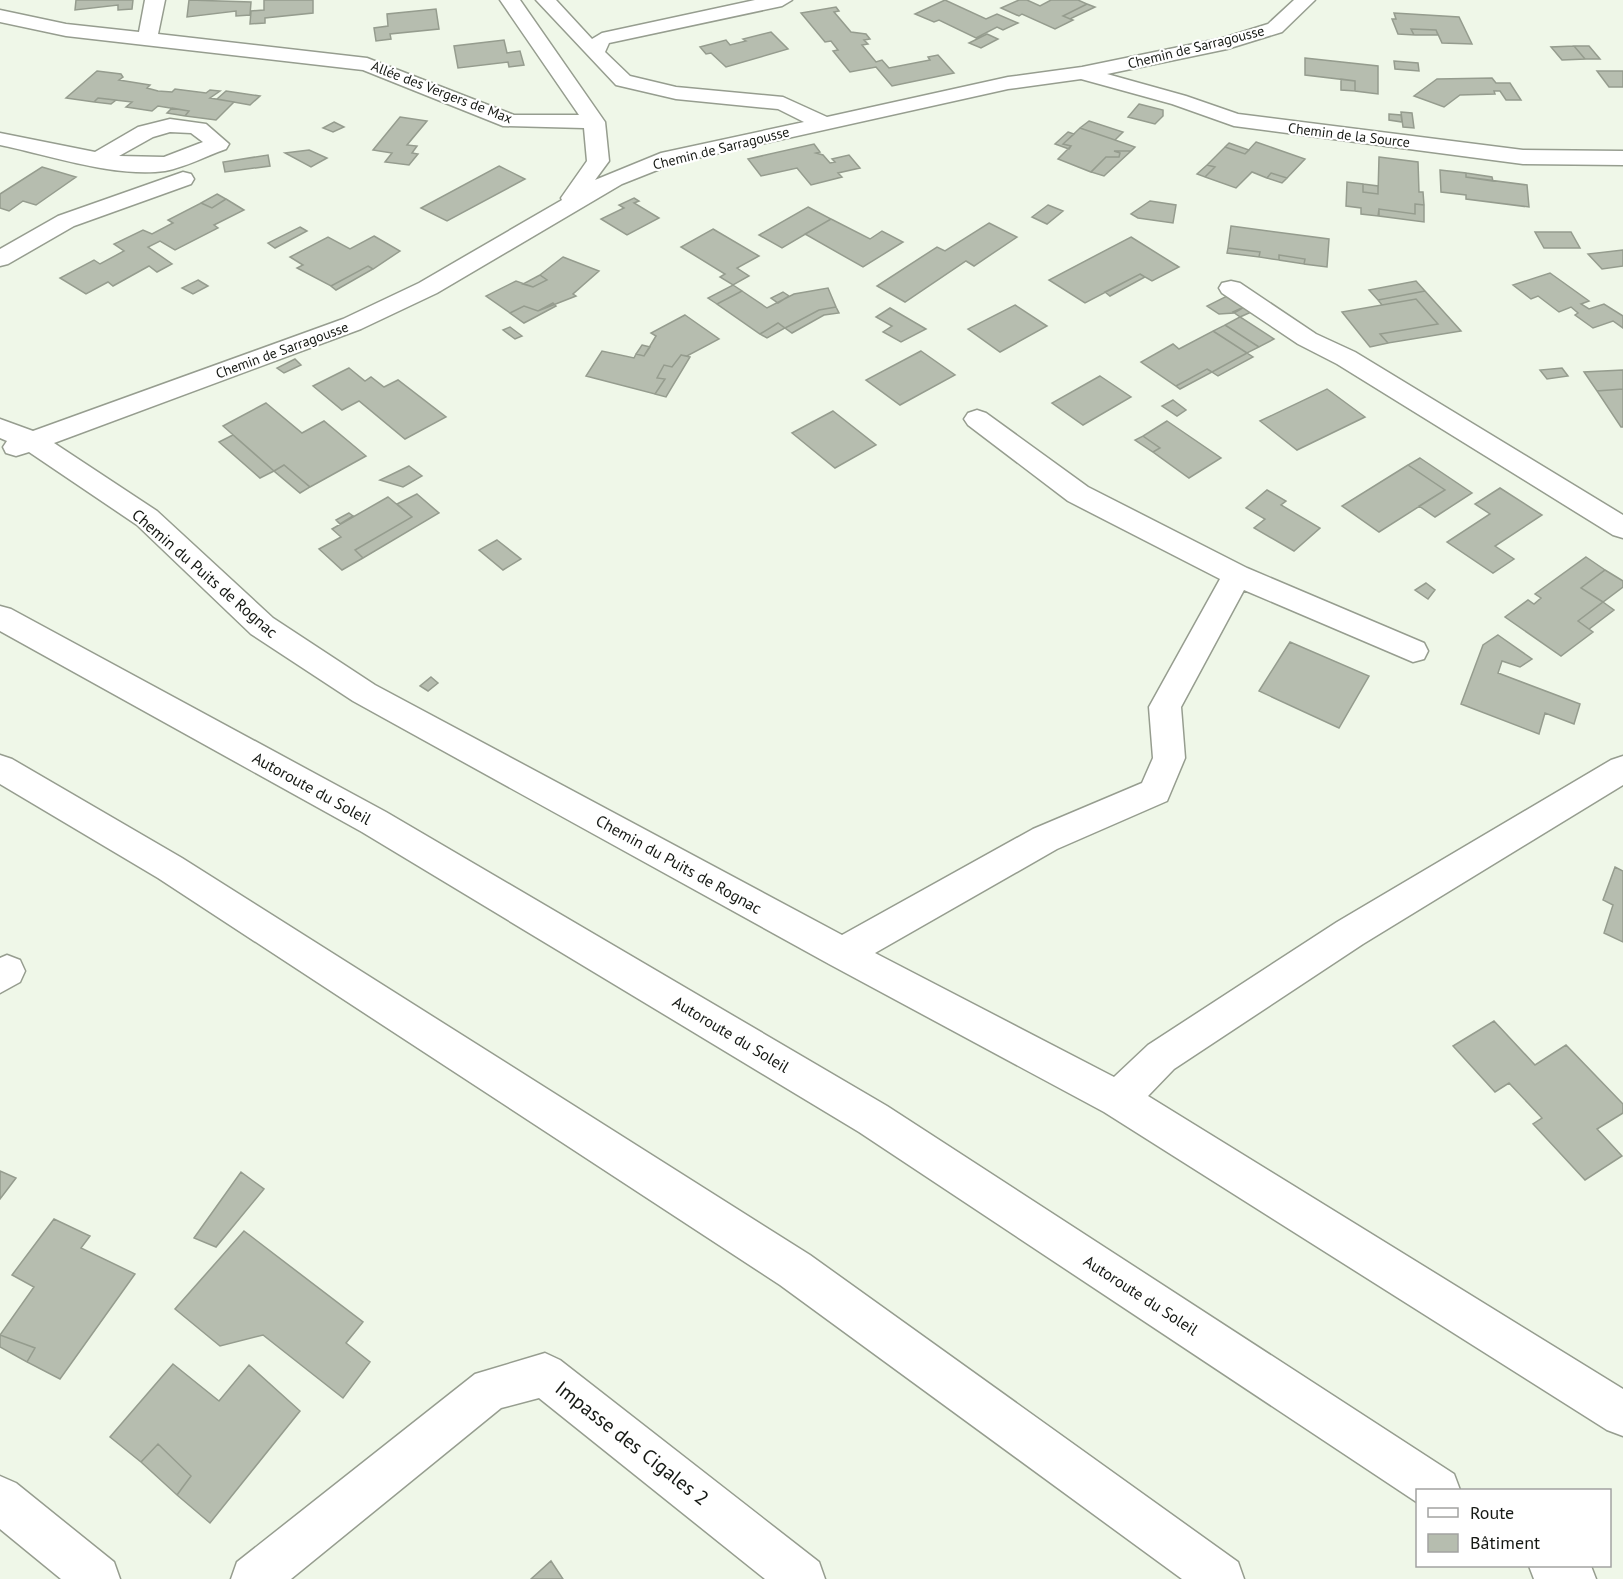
<svg xmlns="http://www.w3.org/2000/svg" width="1623" height="1579" viewBox="0 0 1623 1579" font-family="'PT Sans',sans-serif">
<style>
.building{fill:#b6bdaf;stroke:#959c8e;stroke-width:1.5}
.lines{fill:none;stroke-linecap:round;stroke-linejoin:round}
.minor-casing{stroke:#969d8f;stroke-width:3}
.highway-casing{stroke:#969d8f;stroke-width:3}
.minor{fill:#fff;fill-rule:evenodd}
.highway{fill:#fff;fill-rule:evenodd}
.labels{text-anchor:middle;stroke-width:4.5;stroke-linejoin:round;paint-order:stroke}
.far-street-label{font-size:14px;fill:#161914;stroke:#fff}
.street-label{font-size:16px;fill:#161914;stroke:#fff}
.near-street-label{font-size:20px;fill:#161914;stroke:#fff}
</style>
<rect width="100%" height="100%" fill="#eff7e8"/>
<path class="building" d="M76,0H133L132,9L118,10V5L75,10Z
M189,0L251,2L250,15L236,16V11L187,17Z
M264,0H313V13L265,18V23L250,24L251,11L264,10Z
M945,0L986,19L997,14L1018,23L1003,30L997,27L976,38L939,20L934,22L915,14Z
M1019,0H1027L1040,6L1051,0H1078L1087,4L1063,16L1073,20L1055,29L1022,14L1019,16L1001,8Z
M1087,4L1095,7L1070,19L1063,16Z
M836,7L839,11L834,12L851,32L866,34L870,39L864,40L868,44L862,45L876,62L882,60L889,68L930,60L928,57L938,55L954,73L892,86L876,67L850,72L833,51L838,50L831,41L825,42L801,13Z
M436,9L439,29L390,34L391,39L376,41L374,28L388,26L387,14Z
M1394,13L1459,17L1472,44L1442,43L1436,30L1411,29L1414,35L1398,34L1392,19H1396Z
M1411,29L1436,30L1438,35H1414Z
M771,32L788,49L726,67L711,53L706,54L700,47L726,40L730,45L746,41L743,39Z
M987,34L998,39L981,48L969,43Z
M504,40L507,53L520,51L524,65L509,67L508,62L458,68L454,46Z
M1574,46H1589L1600,59H1585Z
M1574,46L1585,59L1562,60L1551,47Z
M1305,58L1378,66V94L1355,91V81L1305,75Z
M1394,61L1418,63L1419,71L1395,69Z
M97,71L121,74L123,77L119,80L150,85L147,88L158,91L172,92L175,89L206,93L210,90L220,91L210,98L234,102L216,120L185,116L189,111L158,106L152,111L126,107L132,102L98,98L94,102L66,98Z
M1597,71H1623V87H1609Z
M1492,78L1496,83H1510L1521,100H1506L1500,91H1494L1495,94L1460,95L1444,107L1414,96L1437,79Z
M1341,79L1355,81V91L1341,90Z
M226,91L260,96L250,105L217,99Z
M98,98L116,100L111,104L94,102Z
M1139,104L1163,110V116L1155,124L1128,117Z
M172,108L189,111L185,116L167,113Z
M1401,112L1412,113L1414,128L1403,127Z
M1389,114L1401,115L1402,122L1389,120Z
M400,117L427,121L407,145L417,146L412,153L418,154L409,165L385,162L392,153L373,150Z
M1089,121L1123,132L1115,140L1080,128Z
M334,122L344,127L333,132L323,128Z
M1080,128L1115,140L1135,147L1131,151H1114L1120,153L1119,157H1106L1091,172L1058,159L1071,146L1063,144Z
M1068,132L1074,134L1063,144L1071,146L1069,149L1055,144Z
M1256,142L1305,159L1287,178L1271,173L1267,178L1252,172L1236,188L1205,177L1215,167L1207,165L1225,147L1245,154Z
M1229,143L1249,150L1245,154L1225,147Z
M814,144L820,152L816,153L823,155L830,163L835,162L832,159L849,155L860,168L838,173L842,177L811,185L797,168L761,176L748,159Z
M309,150L327,158L311,167L285,153Z
M1114,151H1131L1104,176L1091,172L1106,157H1119L1120,153Z
M268,155L270,166L225,172L223,162Z
M1379,157L1418,162L1419,192H1423L1424,205L1415,204V214L1379,209L1378,216L1361,214V208L1346,206L1347,182L1363,184V192L1378,194Z
M1207,165L1215,167L1205,177L1197,174Z
M499,166L525,179L447,221L421,208Z
M42,167L76,177L36,205L23,201L9,211L0,208V194Z
M1440,170L1466,173V177L1527,185L1529,207L1466,199V195L1441,192Z
M1271,173L1287,178L1282,183L1267,178Z
M1466,173L1492,177L1493,181L1466,177Z
M1363,184L1378,186V194L1363,192Z
M217,194L226,199L212,208L201,203Z
M634,198L639,201L634,203L659,218L627,235L601,219L624,208L619,205Z
M226,199L244,210L214,225L218,228L175,250L160,241L148,247L172,264L157,272L149,266L113,286L108,282L86,294L60,278L94,260L100,264L124,251L114,244L143,230L152,234L173,223L168,220L201,203L212,208Z
M1150,201L1176,205L1173,223L1138,218L1131,214Z
M1415,204L1424,205V222L1379,216V209L1415,214Z
M1048,205L1063,211L1047,224L1032,217Z
M808,207L831,219L782,248L759,235Z
M831,219L870,239L882,231L903,242L863,267L805,234Z
M989,223L1017,237L974,266L966,261L905,302L877,286L937,247L945,251Z
M1231,226L1329,239L1327,267L1304,264L1305,259L1279,255V260L1259,257L1260,252L1228,248Z
M300,227L307,231L275,248L268,243Z
M713,229L759,256L737,268L749,276L733,285L720,277L725,274L681,247Z
M1535,232H1571L1580,248H1544Z
M374,236L400,251L373,269L368,266L331,286L297,268L303,265L290,257L328,237L350,249Z
M1131,237L1179,267L1152,281L1140,274L1085,303L1049,280Z
M1228,248L1260,252L1259,257L1227,253Z
M1623,250V266L1602,269L1588,254Z
M1279,255L1305,259L1304,264L1279,260Z
M563,257L599,271L573,294L576,296L538,311L524,306L510,313L486,296L516,281L533,287L547,280L540,275Z
M368,266L373,269L336,290L331,286Z
M1550,273L1589,301L1581,304L1589,309L1604,304L1623,316V328L1613,321L1593,328L1575,315L1578,313L1571,307L1559,312L1538,296L1531,299L1513,285Z
M1140,274L1145,277L1110,296L1105,292Z
M540,275L547,280L533,287L523,284Z
M198,280L208,286L193,294L182,288Z
M1416,281L1425,291L1378,300L1369,290Z
M733,285L742,291L717,304L708,298Z
M828,288L836,307L819,310L785,328L778,323L760,334L717,304L742,291L767,308L794,294Z
M1425,291L1461,331L1388,343L1380,334L1438,324L1416,299L1382,305L1378,300Z
M783,292L789,296L778,303L771,298Z
M1231,294L1248,305L1234,313L1219,314L1207,306Z
M1416,299L1438,324L1380,334L1388,343L1370,347L1342,312Z
M553,303L556,306L524,323L510,313L524,306L538,311Z
M1015,305L1047,326L1000,352L968,329Z
M1248,305L1256,310L1240,317L1274,339L1259,347L1225,325L1240,317L1233,312Z
M836,307L839,313L824,315L792,333L785,328L819,310Z
M890,308L926,329L901,342L883,332L892,326L876,317Z
M685,315L719,339L687,356L681,355L672,367L664,365L657,378L665,379L655,394L586,376L602,351L634,358L636,354L644,356L656,336L651,333Z
M778,323L785,328L767,338L760,334Z
M1225,325L1259,347L1247,353L1213,331Z
M510,327L522,336L515,339L503,330Z
M1213,331L1247,353L1212,372L1207,369L1176,386L1141,362L1173,344L1179,349Z
M642,345L650,347L644,356L636,354Z
M921,351L955,375L900,405L866,380Z
M1247,353L1253,357L1218,376L1212,372Z
M681,355L690,357L666,397L655,394L665,379L657,378L664,365L672,367Z
M295,359L301,365L284,373L277,368Z
M349,368L365,381L371,377L384,387L398,380L446,417L405,439L359,401L342,410L313,386Z
M1562,368L1568,376L1547,379L1540,370Z
M1207,369L1212,372L1180,389L1176,386Z
M1623,370V389L1597,391L1584,372Z
M1100,376L1131,397L1083,425L1052,403Z
M1327,389L1365,417L1297,450L1260,421Z
M1623,389V427H1621L1597,391Z
M1173,400L1186,410L1177,416L1162,406Z
M266,403L302,433L324,421L366,456L310,487L284,465L274,471L223,426Z
M833,411L876,445L835,468L792,433Z
M1167,421L1221,458L1189,478L1153,452L1160,448L1143,436Z
M233,435L274,471L260,478L219,442Z
M1143,436L1160,448L1153,452L1135,440Z
M1420,458L1472,493L1435,517L1419,506L1445,490L1408,465Z
M284,465L310,487L300,493L274,471Z
M1408,465L1445,490L1379,532L1342,506Z
M409,466L422,476L403,487L380,480Z
M1500,488L1542,515L1495,546L1514,559L1493,573L1447,542L1490,514L1475,504Z
M1267,490L1286,501L1281,505L1320,528L1294,551L1254,528L1265,519L1246,508Z
M417,494L439,513L363,558L355,550L412,517L397,504Z
M388,497L412,517L355,550L363,558L342,570L319,549L341,537L332,529Z
M349,513L353,516L340,524L336,520Z
M497,540L521,559L503,570L479,550Z
M1586,557L1605,570L1581,588L1603,602L1578,621L1593,632L1561,656L1505,617L1528,600L1534,604L1541,598L1535,594Z
M1605,570L1623,581V587L1603,602L1581,588Z
M1426,583L1435,590L1428,599L1415,590Z
M1603,602L1614,610L1589,629L1578,621Z
M1498,635L1532,659L1520,667L1502,661L1498,673L1580,704L1574,724L1545,713L1539,734L1461,704L1483,645Z
M1290,642L1369,676L1339,728L1259,691Z
M431,677L438,683L428,691L420,686Z
M1615,867L1623,871V942L1604,933L1613,905L1603,900Z
M1494,1021L1535,1065L1566,1045L1623,1104V1113L1597,1129L1622,1156L1585,1180L1533,1124L1542,1118L1509,1083L1495,1092L1453,1046Z
M0,1171L16,1178L0,1199Z
M241,1172L264,1189L216,1247L194,1238Z
M54,1219L90,1236L81,1248L135,1274L60,1379L27,1362L35,1348L0,1335L34,1287L12,1275Z
M244,1231L363,1322L346,1343L370,1362L343,1398L263,1335L220,1346L175,1309Z
M0,1335L35,1348L27,1362L0,1347Z
M173,1364L219,1401L249,1365L300,1411L210,1523L177,1495L191,1476L158,1444L141,1462L110,1437Z
M158,1444L191,1476L177,1495L141,1462Z
M551,1561L563,1579H531Z"/>
<g class="lines">
<defs>
<path id="minor" d="M145,0H165L158,34L367,58L514,115H579L500,0H520L605,122L609,161L595,180L661,153L804,122L778,109L676,99L616,85L536,0H556L592,39L602,33L755,0H792L782,6L609,43L605,52L630,76L676,87L783,97L827,117L1008,77L1082,67L1223,38L1268,24L1294,0H1315L1282,32L1227,49L1107,74L1186,96L1238,114L1523,150L1623,151V165L1523,164L1234,126L1172,104L1081,79L1008,89L675,163L622,184L437,293L361,329L54,443L157,511L273,618L375,685L842,935L1033,829L1142,783L1153,758L1149,707L1220,579L1068,501L968,425L964,419L968,413L977,410L986,413L1088,487L1247,568L1424,643L1428,651L1424,659L1413,662L1244,590L1181,707L1185,758L1167,801L1057,849L875,953L1114,1077L1148,1045L1337,922L1611,760L1623,756V785L1363,944L1174,1069L1148,1096L1623,1389V1436L1607,1430L1104,1112L829,964L353,701L251,634L137,525L29,452L16,456L6,453L3,447L7,441L0,438V419L33,431L343,319L419,283L562,200L561,198L587,161L584,128L503,126L363,70L66,36L0,22V10L66,24L139,32Z
M170,119L206,124L229,144L226,149C206,156 186,167 165,171C115,178 49,155 0,145V133L95,152L138,127ZM170,132L191,133L203,142L164,157L119,156L153,137Z
M183,172L191,174L194,179L191,184L74,226L8,264L0,266V249L58,216Z
M1231,281L1240,283L1316,334L1355,352L1623,515V538L1613,535L1337,364L1298,344L1222,293L1219,288L1222,283Z
M7,955L20,960L25,971L20,982L0,993V958Z
M545,1353L560,1360L819,1562L825,1579H765L539,1398L501,1408L291,1579H231L237,1562L475,1374Z
M0,1476L16,1483L114,1562L120,1579H61L0,1529Z"/>
<path id="highway" d="M0,606L11,609L386,812L887,1106L1454,1474L1460,1490H1418V1503L859,1132L362,832L0,631Z
M0,755L12,759L182,858L810,1255L1238,1562L1244,1579H1182L780,1285L158,878L0,784Z
M1529,1566H1591L1596,1579H1534Z"/>
</defs>
<use href="#minor" class="minor-casing"/>
<use href="#highway" class="highway-casing"/>
<use href="#minor" class="minor"/>
<use href="#highway" class="highway"/>
</g>
<g class="labels">
<g class="far-street-label">
<text transform="translate(1196 47) rotate(-14)" y="5">Chemin de Sarragousse</text>
<text transform="translate(442 92) rotate(21)" y="5">Allée des Vergers de Max</text>
<text transform="translate(1349 135) rotate(7)" y="5">Chemin de la Source</text>
<text transform="translate(721 148) rotate(-14)" y="5">Chemin de Sarragousse</text>
<text transform="translate(282 350) rotate(-20)" y="5">Chemin de Sarragousse</text>
</g>
<g class="street-label">
<text transform="translate(205 573) rotate(41)" y="6">Chemin du Puits de Rognac</text>
<text transform="translate(312 788) rotate(29)" y="6">Autoroute du Soleil</text>
<text transform="translate(679 864) rotate(29)" y="6">Chemin du Puits de Rognac</text>
<text transform="translate(731 1034) rotate(31)" y="6">Autoroute du Soleil</text>
<text transform="translate(1141 1295) rotate(33)" y="6">Autoroute du Soleil</text>
</g>
<g class="near-street-label">
<text transform="translate(632 1443) rotate(38)" y="7">Impasse des Cigales 2</text>
</g>
</g>
<rect x="1416" y="1489" width="195" height="78" fill="#ffffff" stroke="#a2a3a1" stroke-width="1.5"/>
<rect x="1428" y="1508" width="30" height="9" fill="#ffffff" stroke="#a2a3a1" stroke-width="1.5"/>
<text x="1470" y="1519" font-size="18" fill="#161914">Route</text>
<rect x="1428" y="1534" width="30" height="18" fill="#b6bdaf" stroke="#a2a3a1" stroke-width="1.5"/>
<text x="1470" y="1549" font-size="18" fill="#161914">Bâtiment</text>
</svg>
